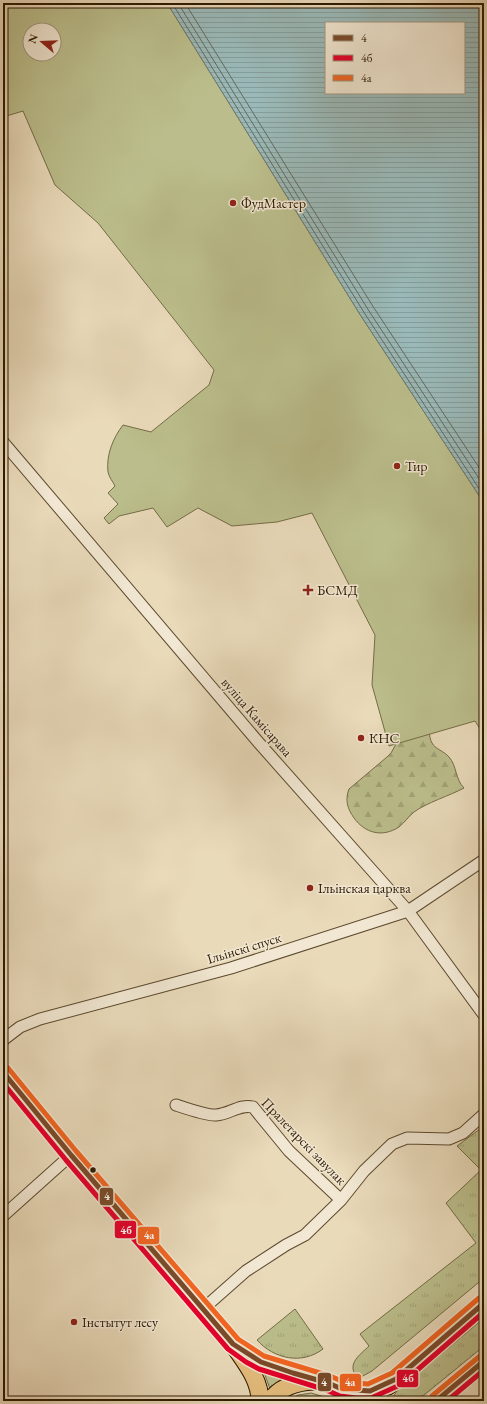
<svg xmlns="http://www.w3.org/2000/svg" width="487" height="1404" viewBox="0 0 487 1404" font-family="'EB Garamond',serif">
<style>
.grass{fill:url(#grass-tufts);stroke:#746c46}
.forest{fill:url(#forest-firs);stroke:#746c46}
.park{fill:#bbbe8c;stroke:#746c46;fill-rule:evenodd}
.water{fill:url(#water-rules);stroke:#6e796e;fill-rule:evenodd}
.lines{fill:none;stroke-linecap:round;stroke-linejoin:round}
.shore{stroke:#64695c;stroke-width:1}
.minor-casing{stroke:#5c492e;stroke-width:13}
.primary-casing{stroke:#2d1900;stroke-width:19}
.minor{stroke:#f1e7d2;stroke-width:11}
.primary{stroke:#e4bd7d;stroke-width:17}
.bus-1-casing{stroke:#f1e7d2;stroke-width:8}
.bus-2-casing{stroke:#f1e7d2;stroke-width:8}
.bus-3-casing{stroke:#f1e7d2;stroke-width:8}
.bus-1{stroke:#7a4b2a;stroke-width:5}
.bus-2{stroke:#e4002b;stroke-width:5}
.bus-3{stroke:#f26522;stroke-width:5}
.poi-dot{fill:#8f2418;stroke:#f1e7d2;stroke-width:1.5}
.bus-dot{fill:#2d1900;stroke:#f1e7d2;stroke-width:1.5}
.labels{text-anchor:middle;stroke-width:3;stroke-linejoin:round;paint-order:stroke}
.poi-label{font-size:14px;fill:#2d1900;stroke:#f1e7d2;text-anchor:start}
.street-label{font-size:14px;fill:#2d1900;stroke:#f1e7d2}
.line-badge{stroke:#f1e7d2;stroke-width:1.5}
.badge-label{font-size:11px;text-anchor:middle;font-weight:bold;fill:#fff}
</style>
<defs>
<pattern id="grass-tufts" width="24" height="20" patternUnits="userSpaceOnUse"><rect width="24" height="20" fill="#bbbe8c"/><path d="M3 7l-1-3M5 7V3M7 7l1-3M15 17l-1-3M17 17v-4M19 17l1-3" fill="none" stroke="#a1a377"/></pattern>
<pattern id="forest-firs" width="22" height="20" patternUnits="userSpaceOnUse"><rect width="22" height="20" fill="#bbbe8c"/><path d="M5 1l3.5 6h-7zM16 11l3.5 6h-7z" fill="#a1a377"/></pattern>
<pattern id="water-rules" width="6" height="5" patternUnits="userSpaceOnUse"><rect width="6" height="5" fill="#9ab9b8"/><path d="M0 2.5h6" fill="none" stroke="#859e9c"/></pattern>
</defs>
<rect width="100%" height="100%" fill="#e9daba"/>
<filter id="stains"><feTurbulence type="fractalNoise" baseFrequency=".005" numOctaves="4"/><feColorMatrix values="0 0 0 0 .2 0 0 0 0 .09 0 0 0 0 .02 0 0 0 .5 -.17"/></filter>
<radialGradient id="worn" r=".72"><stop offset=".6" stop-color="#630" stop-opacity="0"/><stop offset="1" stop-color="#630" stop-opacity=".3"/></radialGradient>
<path class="grass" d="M484,1126V1278L372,1371L361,1377L356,1376C347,1363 360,1355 369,1346L360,1334L476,1243L446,1203L481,1170L457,1146Z
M295,1309L323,1349C302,1365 274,1359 257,1340Z
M484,1318V1346L418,1400L393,1401V1397L397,1391Z
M258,1366L287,1376L270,1389L265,1375Z
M311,1393L328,1398L333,1401H286L298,1395Z"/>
<path class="forest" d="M292,446L430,720C430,728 428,736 432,743C435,749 444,751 449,757C457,766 455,779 464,788C451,795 426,803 414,812C409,816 405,822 399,827C382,838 365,833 354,818C347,808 345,800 349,789L387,757L391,753L396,744L380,629Z"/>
<path class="park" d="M3,3H167L361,316L484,503V735L475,721L389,746L372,685L375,635L312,513L277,522L232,526L198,508L167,527L153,508L119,516L109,524L104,518L118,504L108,493L115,486C113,482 109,477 108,472C106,455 113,438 123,425L151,432L209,385L214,370L98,223L55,185L23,111L3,117ZM30,30H54V54H30Z"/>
<path class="water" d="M167,3H484V503L361,316ZM326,23H464V93H326Z"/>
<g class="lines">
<path class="shore" d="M172,3L365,314L484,496
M178,3L369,311L484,486
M185,3L374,308L484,475"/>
<defs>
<path id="minor" d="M3,442L259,743L408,911L484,1015
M3,1040L20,1027L40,1019L231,968L408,911L484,860
M176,1105C185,1108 208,1116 216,1115C230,1114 239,1104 253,1107L289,1151L341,1200L364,1171L392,1144L407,1138L449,1139L463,1133L484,1114
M3,1216L71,1155
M203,1309L246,1271L286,1245L305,1235L341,1200"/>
<path id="primary" d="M3,1072L71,1155L233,1344C245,1362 260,1379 260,1401
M239,1348C262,1365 290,1373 316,1380C320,1381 325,1381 328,1383C339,1386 347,1391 358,1391C372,1392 384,1384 396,1379
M388,1386L484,1303
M270,1401C280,1387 296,1382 313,1381
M436,1401L484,1361"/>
</defs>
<use href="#minor" class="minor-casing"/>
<use href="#primary" class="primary-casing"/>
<use href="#minor" class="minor"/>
<use href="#primary" class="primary"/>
<defs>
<path id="bus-1" d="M3,1072L71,1155L233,1344L261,1362L293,1373L328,1383L342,1389L370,1391L396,1379L484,1303
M436,1401L484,1361"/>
<path id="bus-2" d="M3,1083L66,1160L228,1349L246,1362L259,1369L326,1390L340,1396L356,1398H371L400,1385L484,1312
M447,1401L484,1370"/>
<path id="bus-3" d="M8,1068L76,1151L238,1339L264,1356L330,1376L344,1382L368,1384L392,1373L479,1298
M432,1396L480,1356"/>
</defs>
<use href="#bus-1" class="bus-1-casing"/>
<use href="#bus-2" class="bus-2-casing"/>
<use href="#bus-3" class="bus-3-casing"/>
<use href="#bus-1" class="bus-1"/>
<use href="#bus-2" class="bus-2"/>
<use href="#bus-3" class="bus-3"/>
</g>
<g class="poi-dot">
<circle cx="233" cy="203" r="4"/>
<circle cx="397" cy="466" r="4"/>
<path d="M306 584h4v4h4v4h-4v4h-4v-4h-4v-4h4z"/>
<circle cx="361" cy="738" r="4"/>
<circle cx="310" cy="888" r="4"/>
<circle cx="74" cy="1322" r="4"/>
</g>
<circle class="bus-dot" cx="93" cy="1170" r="3.5"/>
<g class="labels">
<g class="poi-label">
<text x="241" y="208">ФудМастер</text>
<text x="405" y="471">Тир</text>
<text x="317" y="595">БСМД</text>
<text x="369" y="743">КНС</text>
<text x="318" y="893">Ільінская царква</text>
<text x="82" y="1327">Інстытут лесу</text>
</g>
<g class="street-label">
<text transform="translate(257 717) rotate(49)" y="5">вуліца Камісарава</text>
<text transform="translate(244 948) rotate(-17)" y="5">Ільінскі спуск</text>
<text transform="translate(304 1141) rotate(46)" y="5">Пралетарскі завулак</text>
</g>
</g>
<g class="line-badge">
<rect x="99" y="1187" width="15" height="19" rx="4" fill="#7a4b2a"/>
<rect x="114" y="1220" width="23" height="19" rx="4" fill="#e4002b"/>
<rect x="137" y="1226" width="23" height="19" rx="4" fill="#f26522"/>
<rect x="396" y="1369" width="23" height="19" rx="4" fill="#e4002b"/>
<rect x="317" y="1372" width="15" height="20" rx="4" fill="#7a4b2a"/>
<rect x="339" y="1373" width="23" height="19" rx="4" fill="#f26522"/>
</g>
<g class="badge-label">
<text x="107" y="1200">4</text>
<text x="126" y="1234">4б</text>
<text x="149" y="1239">4а</text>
<text x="408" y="1382">4б</text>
<text x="324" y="1386">4</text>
<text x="350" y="1386">4а</text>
</g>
<rect width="487" height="1404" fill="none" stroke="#e9daba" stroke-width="16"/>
<rect x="4" y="4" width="479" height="1396" fill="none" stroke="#2d1900" stroke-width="2"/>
<rect x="8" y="8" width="471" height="1388" fill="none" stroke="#2d1900"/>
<rect x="325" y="22" width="140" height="72" fill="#f1e7d2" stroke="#a3957e"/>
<rect x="333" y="35" width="20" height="6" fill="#7a4b2a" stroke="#a3957e"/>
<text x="361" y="42" font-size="12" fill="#2d1900">4</text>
<rect x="333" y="55" width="20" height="6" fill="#e4002b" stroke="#a3957e"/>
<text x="361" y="62" font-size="12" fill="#2d1900">4б</text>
<rect x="333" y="75" width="20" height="6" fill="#f26522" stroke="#a3957e"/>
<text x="361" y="82" font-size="12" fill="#2d1900">4а</text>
<g transform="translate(42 42) rotate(289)"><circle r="19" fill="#f1e7d2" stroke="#a3957e"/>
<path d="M0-3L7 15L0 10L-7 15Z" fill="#8f2418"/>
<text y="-6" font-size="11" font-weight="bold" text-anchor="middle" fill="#2d1900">N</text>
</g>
<rect width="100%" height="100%" filter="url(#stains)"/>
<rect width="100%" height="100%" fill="url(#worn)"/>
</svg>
